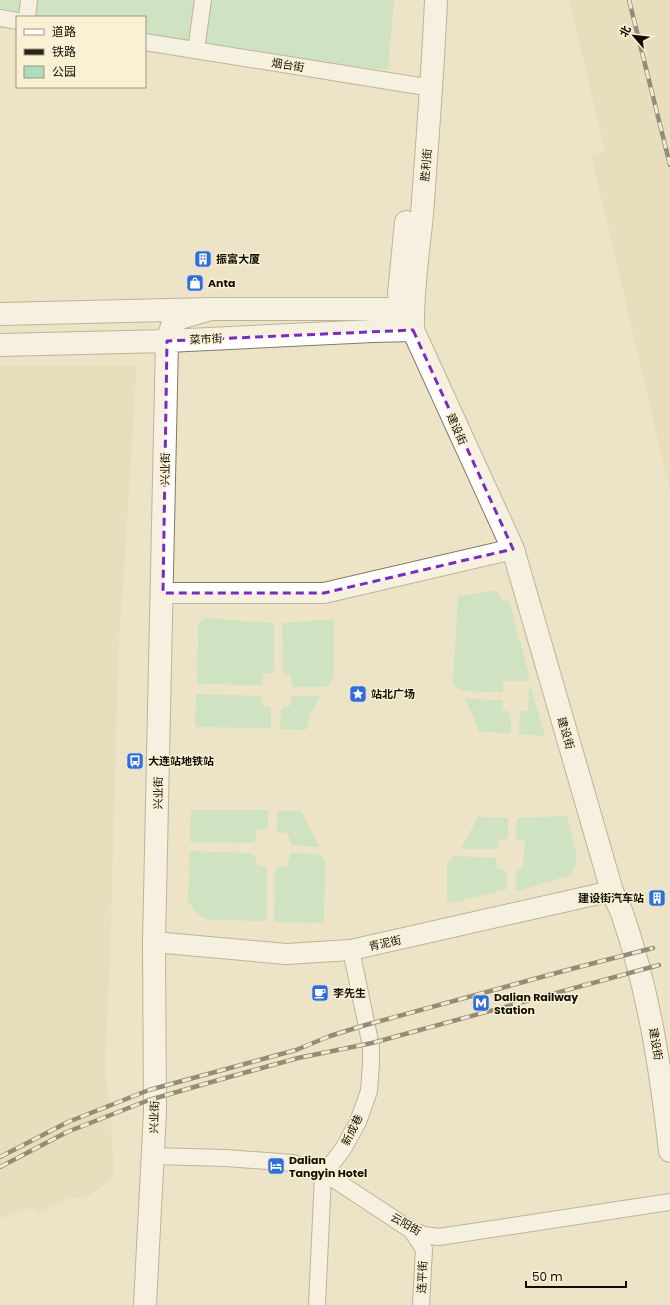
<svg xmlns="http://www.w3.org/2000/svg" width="670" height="1305" viewBox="0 0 670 1305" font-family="Poppins,'Noto Sans SC',sans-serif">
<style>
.built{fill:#e3d8b4}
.green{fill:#abdfbb}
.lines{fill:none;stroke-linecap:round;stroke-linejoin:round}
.minor-casing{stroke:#827a60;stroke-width:18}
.tertiary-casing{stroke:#827a60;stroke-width:22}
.secondary-casing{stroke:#827a60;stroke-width:24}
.minor{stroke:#fff;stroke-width:16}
.tertiary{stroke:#fff;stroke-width:20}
.secondary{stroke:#fff;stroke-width:22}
.rail-casing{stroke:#272419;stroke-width:4.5}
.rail{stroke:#faf1d4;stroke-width:3;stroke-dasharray:9;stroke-linecap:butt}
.marked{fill:none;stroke:#7b2cbf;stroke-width:3;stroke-dasharray:8 5;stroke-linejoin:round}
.labels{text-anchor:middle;stroke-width:3;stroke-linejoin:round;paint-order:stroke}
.street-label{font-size:11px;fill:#110e05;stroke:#faf1d4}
.poi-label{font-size:11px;font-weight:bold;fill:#110e05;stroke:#faf1d4;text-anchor:start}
</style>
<rect width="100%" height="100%" fill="#ede4c7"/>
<path class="built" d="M569,0H670V492L591,155L605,151Z
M0,366H137L118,663L111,933L105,1069L111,1116L114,1177L85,1199L70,1198L37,1214L32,1208L0,1219Z"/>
<path class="green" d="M0,0H394L388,70L196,50L145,42V17H17L0,18Z
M497,590L502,601L509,600L529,676L528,681H503V692L461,691L453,683L458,597Z
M205,618L274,623V666L272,673L263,674L262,685L197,684L198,629C198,624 200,621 205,618Z
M334,619V678L326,687H292L291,675H283L282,623Z
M531,687L545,736L519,734L520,714L522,711H528L529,688Z
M196,694L262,696L263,707H271V728L195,727Z
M292,696H321L311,712L306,730L280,729L281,709L284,707L290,706Z
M465,699L503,700L502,710L508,711L511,716V733L479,732L472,713Z
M191,810H268V827L266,829L256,830V837L254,843L190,842Z
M277,811H301L316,841L320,847L292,845L287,833L278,832L277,830Z
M567,816L577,855L576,863L570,875L519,891L515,890L517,870L523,867L525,840H518L516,837L517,818Z
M478,817L508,818V835L506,839L498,840L497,849H461Z
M190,851L250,853L254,855L258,866H263L267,869V921L210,920C199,916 193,911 188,900Z
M291,853L317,854L325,860L324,923L274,922L275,869L281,867L287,866Z
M454,856L496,858L497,868L507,873V889L451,903L447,900V864Z"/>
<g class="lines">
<defs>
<path id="minor" d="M27,17L29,0
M0,18L17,21
M145,42L432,88
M196,50L203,0
M152,1156L226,1158L293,1163L329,1176L411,1230L424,1235L439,1237L670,1202
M411,1230L424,1249L421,1305
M317,1305L323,1175L343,1149L358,1122L369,1091L371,1064V1046L351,950"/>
<path id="tertiary" d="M163,593H324L513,549
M154,942L286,954L351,950L612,891"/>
<path id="secondary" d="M436,0C433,72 427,143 422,215C418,253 412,292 413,330L513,549L612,891C615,899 620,907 623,916C649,992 661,1071 670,1151
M399,294L406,222
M0,314L211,309H412
M0,345L167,341L373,331L413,330
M145,1305L155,1112L154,942L167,341L173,323L180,318L211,309"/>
</defs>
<use href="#minor" class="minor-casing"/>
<use href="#tertiary" class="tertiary-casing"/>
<use href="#secondary" class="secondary-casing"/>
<use href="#minor" class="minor"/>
<use href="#tertiary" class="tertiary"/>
<use href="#secondary" class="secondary"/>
<defs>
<path id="rail" d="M629,0L670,165
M0,1157L68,1122L149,1090L296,1050L330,1036L362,1026L571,969L653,948
M0,1167L67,1132L149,1100L229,1077L298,1058L372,1043L659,965"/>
</defs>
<use href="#rail" class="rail-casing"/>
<use href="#rail" class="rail"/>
</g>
<path d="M0 0H670V1305H0ZM413,330L513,549L324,593H163L167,341Z" fill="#ede4c7" fill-opacity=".55" fill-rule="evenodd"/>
<path class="marked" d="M413,330L513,549L324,593H163L167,341Z"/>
<defs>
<symbol id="building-square" viewBox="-11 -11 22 22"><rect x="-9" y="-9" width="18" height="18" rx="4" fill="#2d6edb" stroke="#faf1d4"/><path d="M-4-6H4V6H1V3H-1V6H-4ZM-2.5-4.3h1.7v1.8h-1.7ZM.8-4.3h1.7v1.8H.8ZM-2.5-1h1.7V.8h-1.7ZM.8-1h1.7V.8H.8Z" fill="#fff"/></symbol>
<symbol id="shop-square" viewBox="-11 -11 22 22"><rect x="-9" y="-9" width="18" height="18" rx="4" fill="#2d6edb" stroke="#faf1d4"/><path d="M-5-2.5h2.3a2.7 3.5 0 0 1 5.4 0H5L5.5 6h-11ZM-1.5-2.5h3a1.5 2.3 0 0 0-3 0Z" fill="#fff"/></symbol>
<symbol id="sight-square" viewBox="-11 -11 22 22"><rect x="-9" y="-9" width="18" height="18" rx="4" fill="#2d6edb" stroke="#faf1d4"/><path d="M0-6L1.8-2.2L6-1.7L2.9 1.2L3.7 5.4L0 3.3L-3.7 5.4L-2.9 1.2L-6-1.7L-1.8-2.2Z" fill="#fff"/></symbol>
<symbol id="bus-square" viewBox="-11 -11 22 22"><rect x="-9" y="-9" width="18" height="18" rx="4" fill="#2d6edb" stroke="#faf1d4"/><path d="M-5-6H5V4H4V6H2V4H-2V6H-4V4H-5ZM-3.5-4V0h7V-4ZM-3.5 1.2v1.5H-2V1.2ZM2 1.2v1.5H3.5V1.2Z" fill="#fff"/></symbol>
<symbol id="cafe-square" viewBox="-11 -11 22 22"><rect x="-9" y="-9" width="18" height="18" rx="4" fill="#2d6edb" stroke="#faf1d4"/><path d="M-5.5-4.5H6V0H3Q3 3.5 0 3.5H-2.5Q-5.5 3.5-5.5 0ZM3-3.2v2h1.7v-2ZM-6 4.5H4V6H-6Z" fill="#fff"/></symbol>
<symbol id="metro-square" viewBox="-11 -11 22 22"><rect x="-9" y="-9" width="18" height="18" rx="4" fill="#2d6edb" stroke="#faf1d4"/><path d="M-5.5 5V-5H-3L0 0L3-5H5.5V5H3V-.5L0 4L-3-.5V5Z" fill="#fff"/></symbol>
<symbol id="hotel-square" viewBox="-11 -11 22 22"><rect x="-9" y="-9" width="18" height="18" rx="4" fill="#2d6edb" stroke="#faf1d4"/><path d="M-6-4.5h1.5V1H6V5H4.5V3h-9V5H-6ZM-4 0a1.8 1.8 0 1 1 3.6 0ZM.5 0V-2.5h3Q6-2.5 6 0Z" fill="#fff"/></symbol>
</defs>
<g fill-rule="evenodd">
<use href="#building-square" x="193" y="249" width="20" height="20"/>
<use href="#shop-square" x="185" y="273" width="20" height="20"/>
<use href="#sight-square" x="348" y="684" width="20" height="20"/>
<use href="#bus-square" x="125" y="751" width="20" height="20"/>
<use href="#building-square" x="647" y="888" width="20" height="20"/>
<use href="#cafe-square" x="310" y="983" width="20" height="20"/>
<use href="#metro-square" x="471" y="993" width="20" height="20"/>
<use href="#hotel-square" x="266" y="1156" width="20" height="20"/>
</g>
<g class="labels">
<g class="street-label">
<text transform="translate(288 65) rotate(9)" y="4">烟台街</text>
<text transform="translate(426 165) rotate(-85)" y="4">胜利街</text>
<text transform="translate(206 339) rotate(-3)" y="4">菜市街</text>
<text transform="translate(457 429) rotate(66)" y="4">建设街</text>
<text transform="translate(165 469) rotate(-89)" y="4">兴业街</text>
<text transform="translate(566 733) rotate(74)" y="4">建设街</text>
<text transform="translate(158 793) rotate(-89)" y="4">兴业街</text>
<text transform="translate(385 943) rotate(-13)" y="4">青泥街</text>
<text transform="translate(656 1044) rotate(80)" y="4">建设街</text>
<text transform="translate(154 1117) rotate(-88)" y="4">兴业街</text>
<text transform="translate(352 1130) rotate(-64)" y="4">新成巷</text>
<text transform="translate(406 1224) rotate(29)" y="4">云阳街</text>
<text transform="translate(422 1277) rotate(-87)" y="4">连平街</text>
</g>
<g class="poi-label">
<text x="216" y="263">振富大厦</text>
<text x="208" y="287">Anta</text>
<text x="371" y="698">站北广场</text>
<text x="148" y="765">大连站地铁站</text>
<text x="644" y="902" text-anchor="end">建设街汽车站</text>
<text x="333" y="997">李先生</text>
<text x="494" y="1001">Dalian Railway<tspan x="494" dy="13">Station</tspan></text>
<text x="289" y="1164">Dalian<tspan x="289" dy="13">Tangyin Hotel</tspan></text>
</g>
</g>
<rect x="16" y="16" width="130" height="72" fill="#faf1d4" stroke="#9d9681"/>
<rect x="24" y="29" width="20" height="6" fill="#ffffff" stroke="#9d9681"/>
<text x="52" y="36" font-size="12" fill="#110e05">道路</text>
<rect x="24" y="49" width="20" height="6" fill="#272419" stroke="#9d9681"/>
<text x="52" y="56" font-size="12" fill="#110e05">铁路</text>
<rect x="24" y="66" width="20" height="12" fill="#abdfbb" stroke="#9d9681"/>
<text x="52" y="76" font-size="12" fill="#110e05">公园</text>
<g transform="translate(634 36) rotate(298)" stroke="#faf1d4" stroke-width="3" paint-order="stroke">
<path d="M0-3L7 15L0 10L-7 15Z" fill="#110e05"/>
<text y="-6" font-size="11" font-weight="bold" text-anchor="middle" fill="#110e05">北</text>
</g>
<path d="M526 1281v6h100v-6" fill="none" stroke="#110e05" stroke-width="2"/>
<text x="532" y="1281" font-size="12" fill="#110e05" stroke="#faf1d4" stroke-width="3" paint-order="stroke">50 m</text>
</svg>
